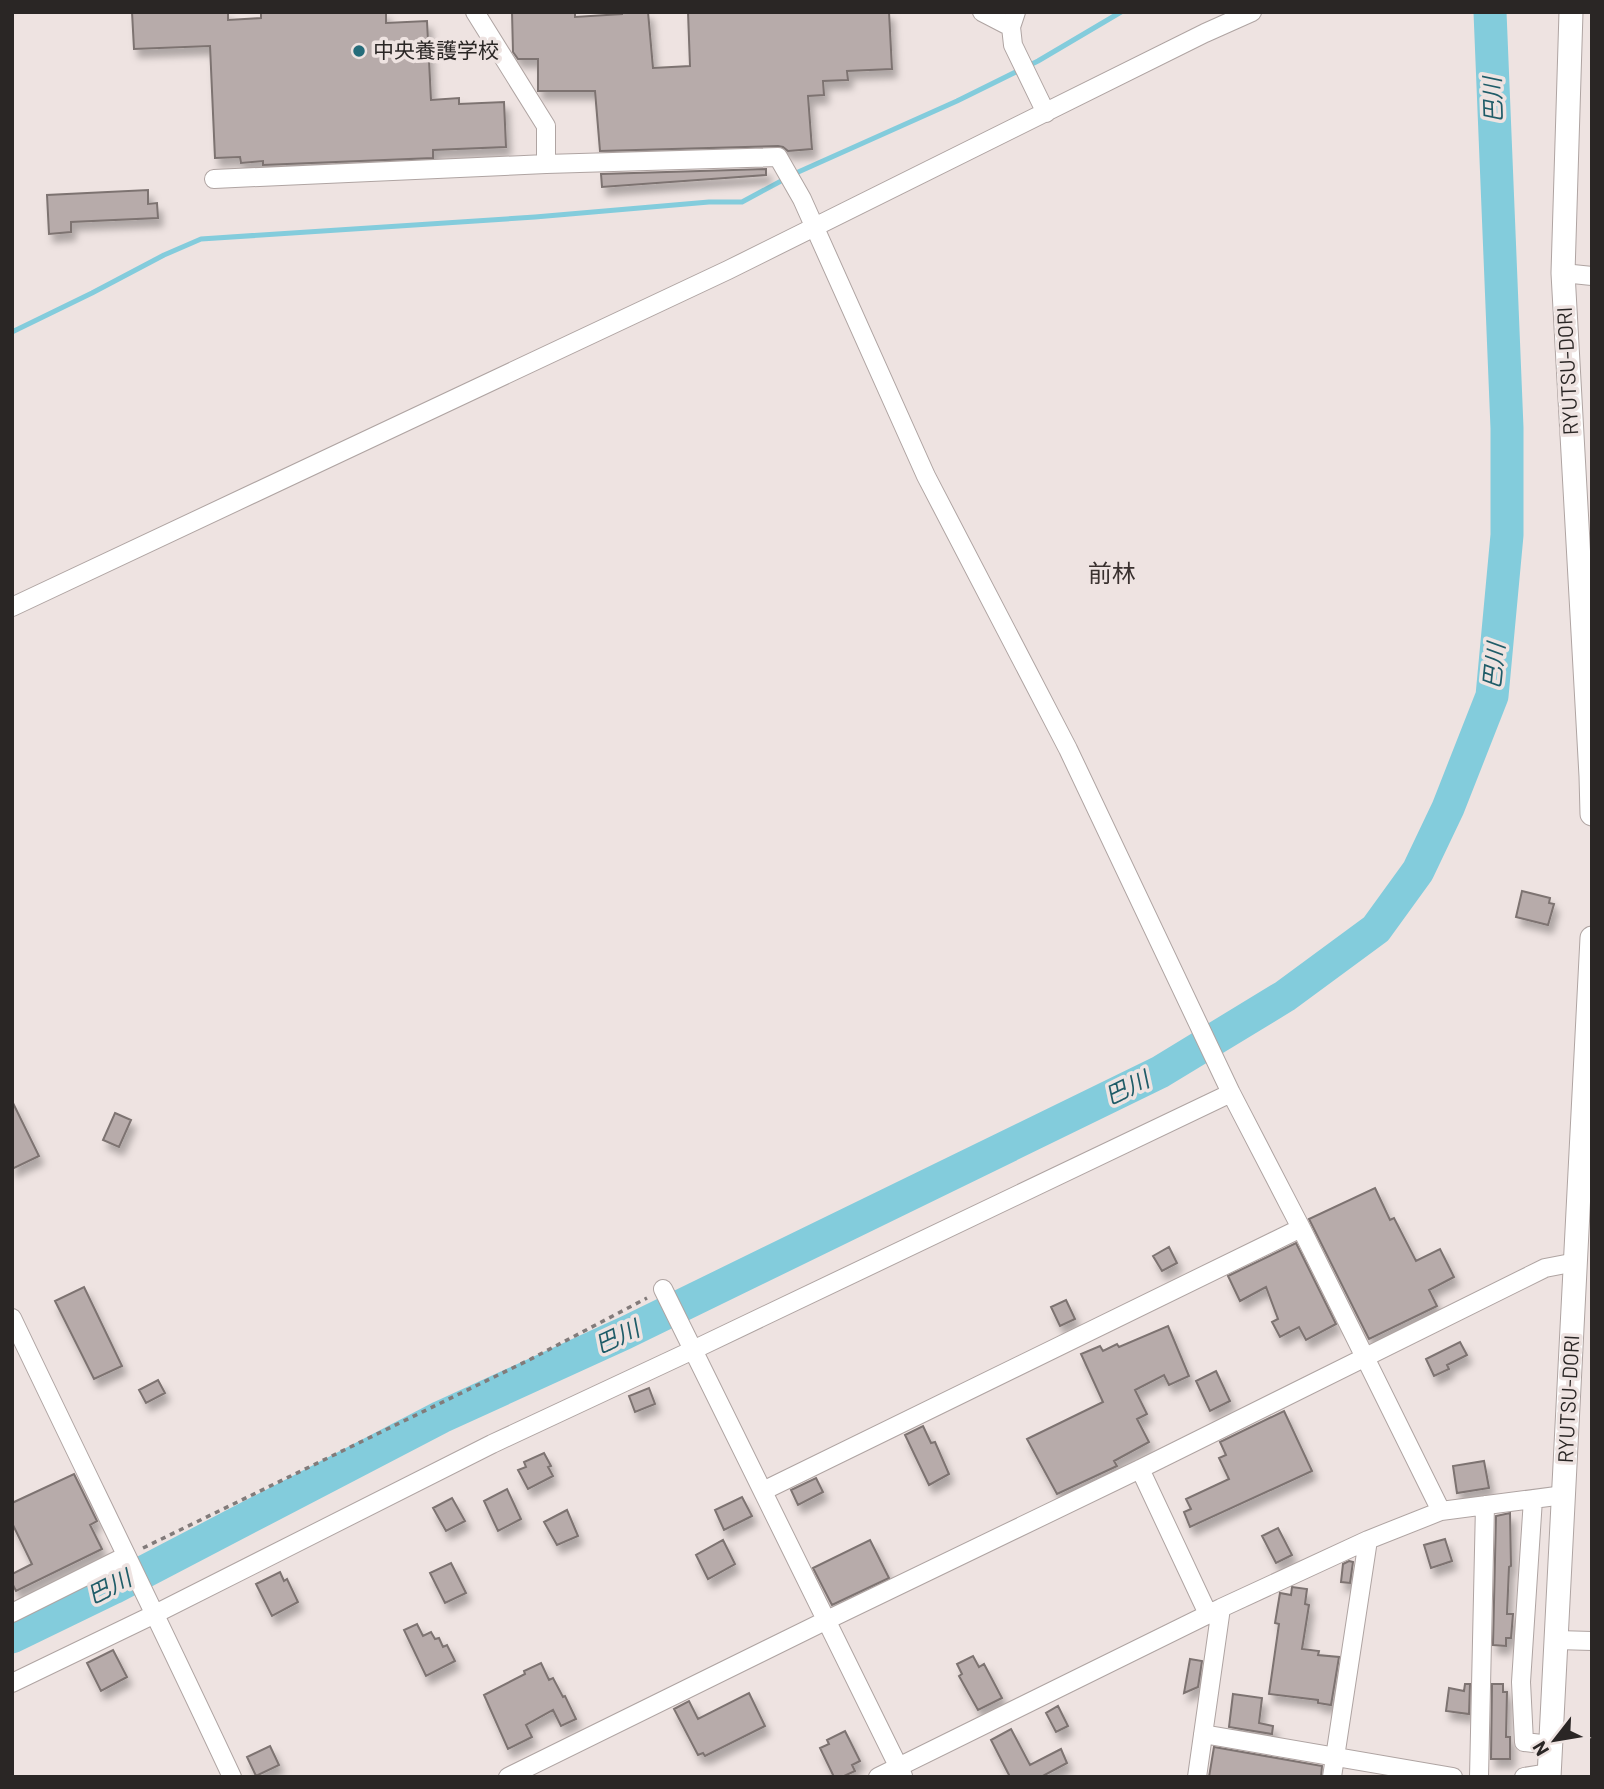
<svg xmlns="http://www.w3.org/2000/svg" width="1604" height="1789" viewBox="0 0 1604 1789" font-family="Barlow,'Noto Sans JP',sans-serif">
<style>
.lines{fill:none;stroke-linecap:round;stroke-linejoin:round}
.stream{stroke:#83ccdc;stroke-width:5}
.river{stroke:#83ccdc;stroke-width:33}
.building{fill:#b7abaa;stroke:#7d7371;stroke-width:2;filter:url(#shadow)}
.minor-casing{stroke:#afa4a2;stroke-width:20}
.major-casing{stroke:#afa4a2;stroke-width:25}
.path{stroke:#827b7a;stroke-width:3.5;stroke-dasharray:5 5;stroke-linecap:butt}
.minor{stroke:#fff;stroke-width:18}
.major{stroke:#fff;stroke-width:23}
.poi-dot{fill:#256c7a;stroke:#eee3e1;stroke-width:2.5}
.labels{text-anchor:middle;stroke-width:7;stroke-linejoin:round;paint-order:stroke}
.poi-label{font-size:21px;fill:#2a2625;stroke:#eee3e1;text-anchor:start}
.street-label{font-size:21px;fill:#2a2625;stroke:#eee3e1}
.water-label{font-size:23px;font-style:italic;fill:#1f5c68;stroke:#eee3e1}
.quarter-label{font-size:24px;fill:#39302e;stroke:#eee3e1}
</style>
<defs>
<filter id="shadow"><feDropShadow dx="4.5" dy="8" stdDeviation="3.5" flood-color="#0004"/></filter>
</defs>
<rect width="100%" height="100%" fill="#eee3e1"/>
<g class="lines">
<path class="stream" d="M12,332L92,293L164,255L201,239L535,217L709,202H742L796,173L957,101L1038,61L1121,12"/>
<path class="river" d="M12,1637L113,1588L441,1417L625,1333L1160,1072L1285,996L1376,929L1418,871L1448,808L1492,696L1507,535V428L1490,12"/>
</g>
<path class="building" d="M132,12H228V20L261,18V12H386V23L427,21L431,100L459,98V104L504,102L506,147L433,150V158L263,165V161L241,163L240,157L215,158L210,46L134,49Z
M512,12H575V17L622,14V12H648L653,68L690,66L688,12H889L892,69L847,71L848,80L823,81L824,95L808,96L812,149L788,151L783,147L778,146L600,151L595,91H538V59H518L513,52Z
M766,169V175L602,187L601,174Z
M148,190V204L157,203L158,218L71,222V232L49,234L47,195Z
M1522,891L1550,898L1549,903L1554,904L1548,925L1516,917Z
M12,1101L39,1156L12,1169Z
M115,1113L131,1120L119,1147L103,1140Z
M1375,1188L1390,1220L1394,1218L1416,1261L1440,1249L1454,1277L1429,1290L1437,1306L1369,1339L1309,1219Z
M1296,1243L1336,1324L1306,1340L1299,1327L1280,1337L1272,1322L1278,1319L1266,1287L1240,1301L1228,1276Z
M1169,1247L1177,1263L1162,1271L1153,1256Z
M84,1287L122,1366L94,1379L55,1301Z
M1066,1300L1075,1319L1060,1326L1051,1307Z
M1168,1326L1189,1376L1169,1385L1164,1375L1135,1390L1147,1414L1137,1419L1149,1442L1114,1461L1117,1466L1057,1494L1027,1439L1103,1402L1081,1354L1100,1346L1103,1351L1117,1344L1119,1347Z
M1460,1342L1467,1355L1447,1365L1449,1369L1434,1376L1426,1359Z
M1216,1371L1230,1401L1210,1411L1196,1381Z
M158,1380L165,1393L146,1403L139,1390Z
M649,1388L655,1404L635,1412L629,1396Z
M1284,1411L1312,1471L1190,1527L1184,1512L1191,1509L1186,1499L1229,1479L1219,1458L1226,1455L1220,1442Z
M923,1426L931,1443L935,1442L949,1474L929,1485L905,1435Z
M544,1453L551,1466L548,1467L553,1476L528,1489L518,1470L526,1467L524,1462Z
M1484,1461L1489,1488L1457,1493L1453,1466Z
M74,1474L97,1521L90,1525L102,1549L16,1591L12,1583V1574L32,1564L12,1523V1503Z
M816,1478L823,1492L798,1505L791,1490Z
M507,1489L521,1519L498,1531L484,1501Z
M742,1497L752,1516L724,1530L715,1510Z
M452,1498L465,1521L446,1531L433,1508Z
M567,1510L578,1536L557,1545L544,1522Z
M1510,1513L1511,1566L1509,1567L1507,1614H1513L1511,1638H1506V1646L1493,1645L1496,1516Z
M1278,1528L1292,1555L1276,1563L1262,1536Z
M1445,1539L1452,1561L1431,1568L1424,1545Z
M723,1540L735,1564L708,1579L696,1555Z
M870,1540L889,1578L832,1605L813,1568Z
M1349,1561L1353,1562L1350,1583L1341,1582L1343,1564Z
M451,1563L466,1593L445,1603L430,1573Z
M280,1572L284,1581L287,1579L298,1602L272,1616L256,1584Z
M1292,1587L1307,1589L1305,1604L1309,1605L1302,1649L1319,1651L1318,1655L1339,1657L1331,1705L1318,1703V1700L1269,1694L1279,1624L1275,1623L1280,1593L1291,1595Z
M417,1624L423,1636L431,1632L435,1639L439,1638L443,1647L447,1645L455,1661L426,1676L404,1630Z
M113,1650L127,1677L101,1691L87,1663Z
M973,1656L979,1667L984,1664L1002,1698L978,1710L959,1676L962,1674L957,1664Z
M1190,1659L1202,1661L1198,1687L1184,1693Z
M541,1663L549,1680L553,1678L563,1697L565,1696L576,1719L561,1726L553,1710L526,1725L532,1737L508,1749L484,1695L525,1674L524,1671Z
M1465,1684H1470L1469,1714L1446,1711L1449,1688L1464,1691Z
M1492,1684H1503V1692H1507L1506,1737H1510V1759H1491Z
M749,1693L765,1726L705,1756L703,1753L698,1755L674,1709L689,1701L698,1719Z
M1233,1694L1262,1698L1259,1723L1273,1726L1272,1734L1229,1727Z
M1058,1706L1068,1726L1056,1732L1046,1713Z
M1011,1729L1030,1765L1061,1749L1067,1763L1041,1777H1006L1009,1775L991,1740Z
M845,1731L860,1761L852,1765L855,1771L842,1777H834L820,1748L829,1744L827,1740Z
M270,1746L279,1765L256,1776L247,1757Z
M1214,1747L1322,1766L1321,1777H1209Z"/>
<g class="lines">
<defs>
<path id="minor" d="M475,12L546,126V164
M982,12L1011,27
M1016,12L1011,27L1013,45L1046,113
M214,179L546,164L778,157L802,199L926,476L1068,749L1231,1093L1301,1228L1441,1511
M1563,273L1592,276
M12,607L728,270L1205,33L1252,12
M663,1289L903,1776
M12,1318C85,1471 160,1623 232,1777
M1140,1469L1208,1614
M763,1491L1301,1228
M1533,1499L1521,1682L1524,1742L1551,1745
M12,1613L126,1556
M1557,1640L1592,1641
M12,1683L155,1614L492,1444L693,1350L1231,1093
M1203,1734L1453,1777
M508,1777L825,1621L1140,1469L1545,1268L1576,1262
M878,1777L1221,1608L1368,1540L1441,1511L1564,1495
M1197,1777L1221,1608
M1332,1777L1368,1540
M1479,1777L1485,1505
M1524,1777L1549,1773"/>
<path id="major" d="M1571,12L1563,273L1591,776L1592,814
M1549,1777L1592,938"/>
</defs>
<use href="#minor" class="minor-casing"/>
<use href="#major" class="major-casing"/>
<path class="path" d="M143,1548L529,1360L647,1298"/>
<use href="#minor" class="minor"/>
<use href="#major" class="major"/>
</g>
<circle class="poi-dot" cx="359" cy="51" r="7"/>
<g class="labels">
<g class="poi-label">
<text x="373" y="58">中央養護学校</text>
</g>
<g class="street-label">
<text transform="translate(1568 371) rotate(-93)" y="7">RYUTSU-DORI</text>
<text transform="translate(1569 1399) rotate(-87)" y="7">RYUTSU-DORI</text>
</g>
<g class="water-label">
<text transform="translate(1493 100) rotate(-92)" y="8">巴川</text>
<text transform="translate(1494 666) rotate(-84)" y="8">巴川</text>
<text transform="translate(1127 1088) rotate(-26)" y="8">巴川</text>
<text transform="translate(617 1337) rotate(-25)" y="8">巴川</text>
<text transform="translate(109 1587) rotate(-27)" y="8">巴川</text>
</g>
<g class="quarter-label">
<text x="1112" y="582">前林</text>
</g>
</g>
<rect width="1604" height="1789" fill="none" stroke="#2a2625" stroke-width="28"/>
<g transform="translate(1555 1740) rotate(239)" stroke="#eee3e1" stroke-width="5" paint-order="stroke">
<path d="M0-5L12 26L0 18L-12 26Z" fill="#2a2625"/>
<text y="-10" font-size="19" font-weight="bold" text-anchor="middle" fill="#2a2625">N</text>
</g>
</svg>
